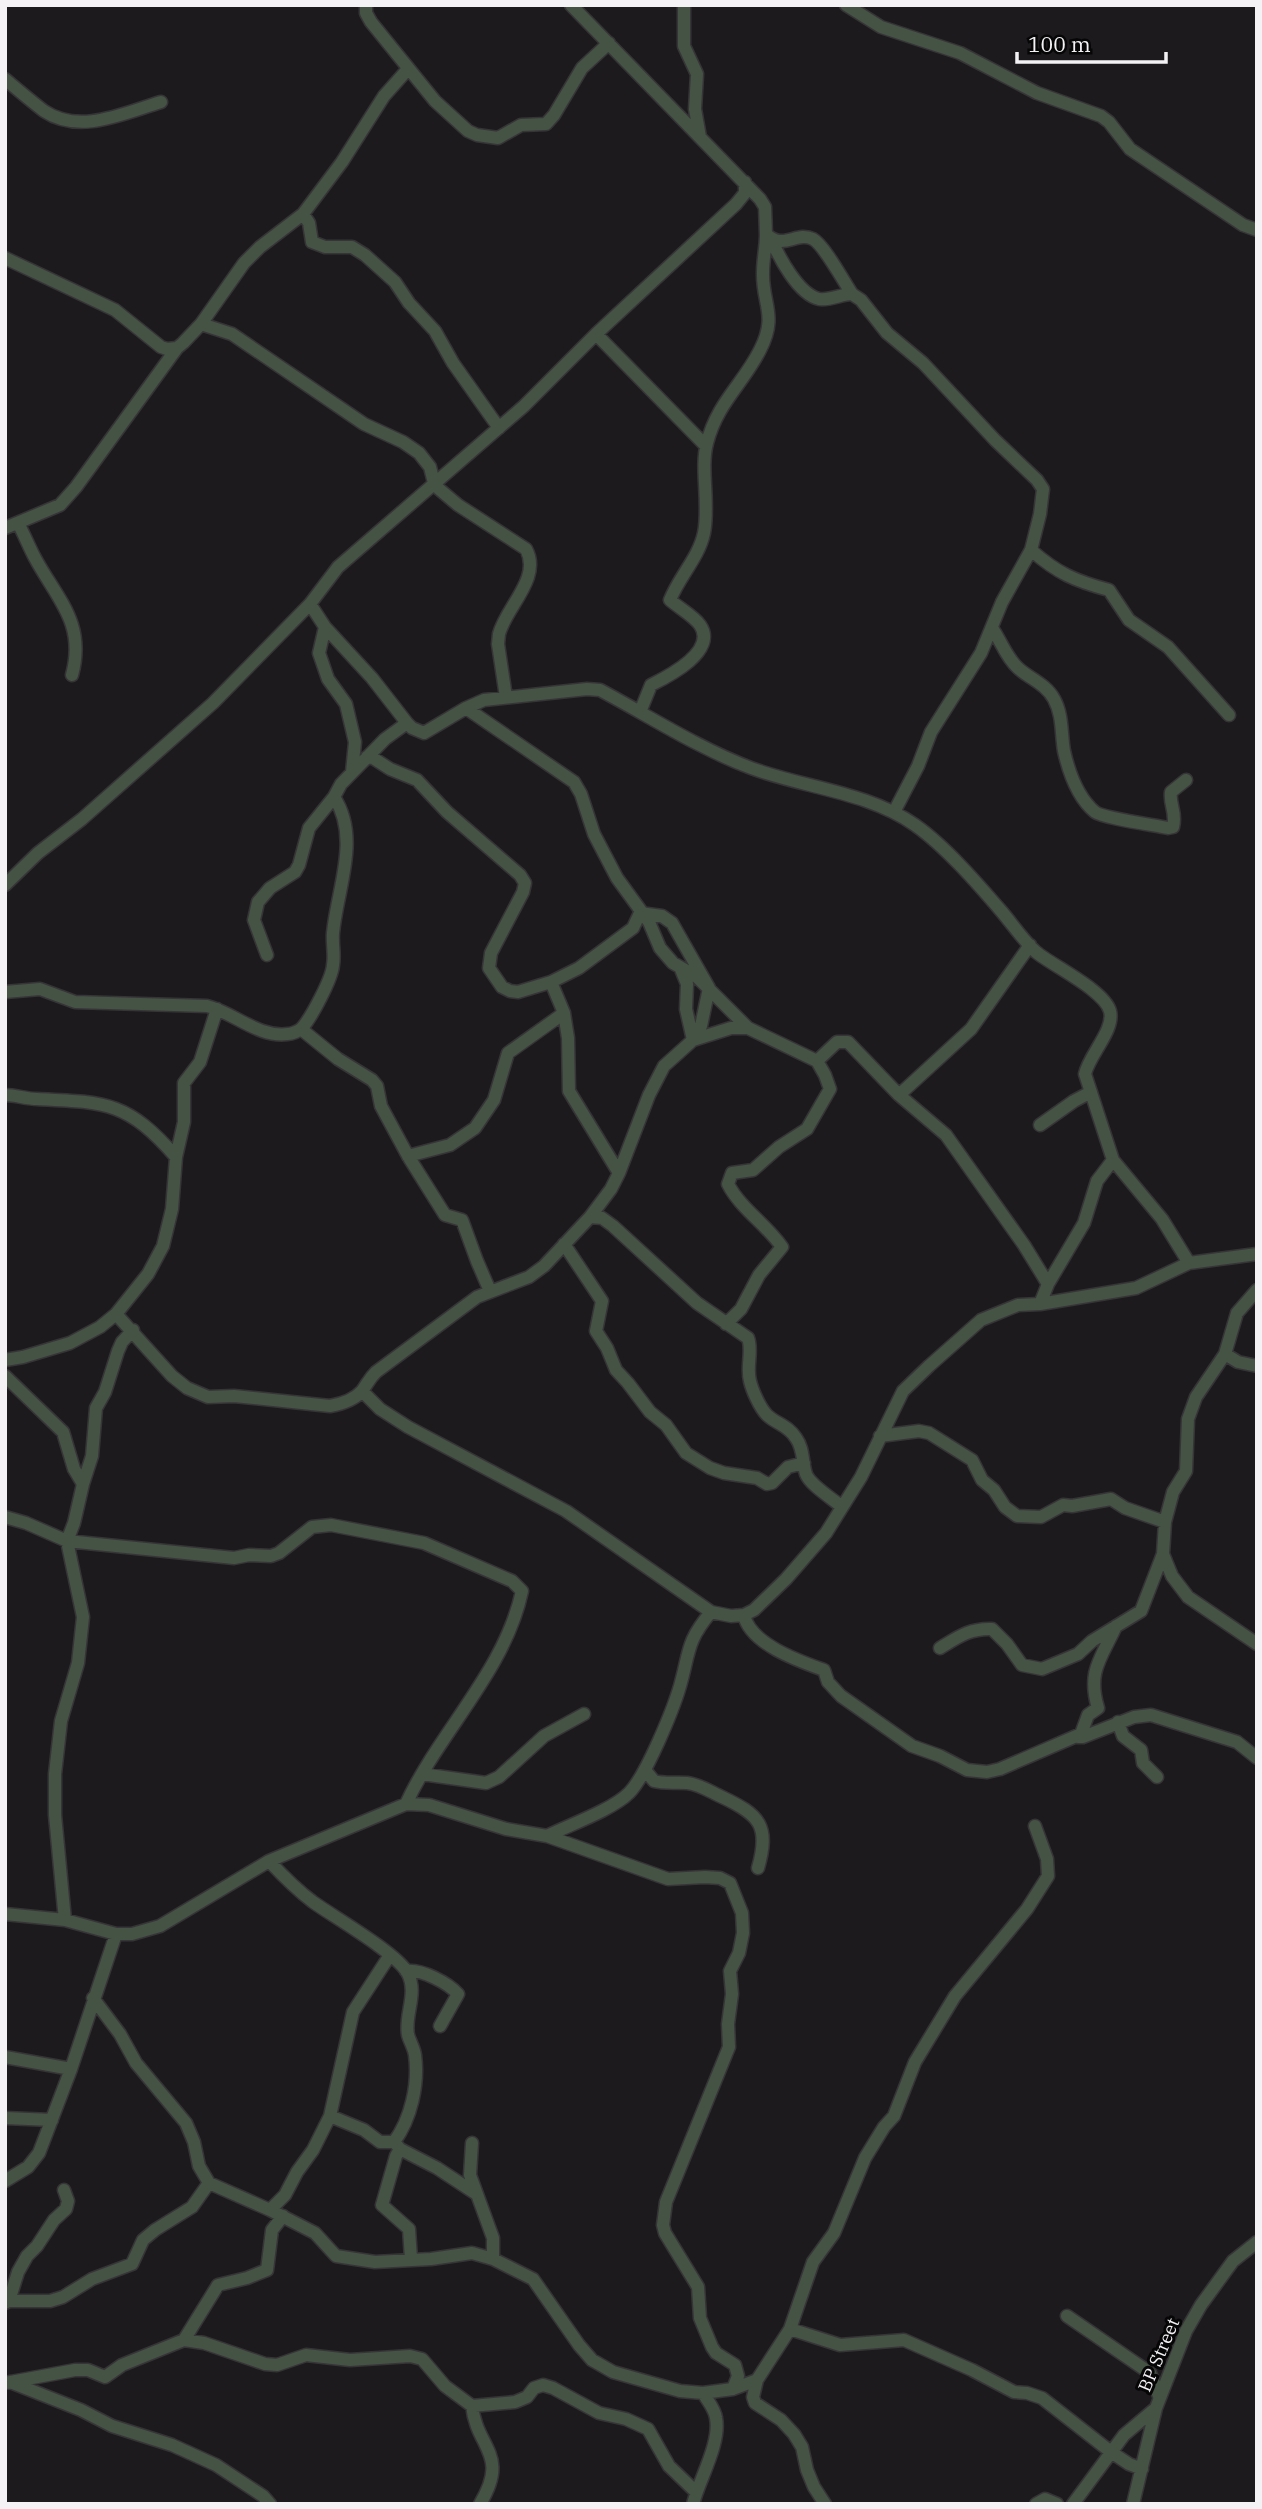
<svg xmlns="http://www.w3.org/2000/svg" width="1262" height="2509" viewBox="0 0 1262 2509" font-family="'IBM Plex Serif',serif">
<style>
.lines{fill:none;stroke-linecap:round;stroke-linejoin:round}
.minor-casing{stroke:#373438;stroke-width:15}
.minor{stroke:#445344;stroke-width:12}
.labels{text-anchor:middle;stroke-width:6;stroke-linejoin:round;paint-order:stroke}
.street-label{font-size:18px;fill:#f4f2f5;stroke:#070607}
</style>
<rect width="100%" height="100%" fill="#1d1a1e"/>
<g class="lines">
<defs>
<path id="minor" d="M366,5V13L371,22L435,101L468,131L477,135L498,138L521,125L546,124L554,115L582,68L609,43
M571,5L760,199L765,207L766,234C784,251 796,231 813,239C824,245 844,282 852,294L861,300L887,333L923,363L995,440L1037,480L1043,489L1040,514L1031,550L1002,602L981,653L931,732L918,766L894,812
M684,5V46L697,74L695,109L700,137
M846,5L881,27L960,53L1037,93L1101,116L1109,122L1130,149L1243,225L1257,230
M5,79C18,90 31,101 44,111C80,135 124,113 161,102
M303,214L309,223L312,242L325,247H352L365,255L395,282L409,303L435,331L453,363L499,428
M771,239C779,257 798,294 819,299C829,301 842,294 852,294
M5,258L115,310L161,347L167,349L177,348L183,343L201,324L244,263L260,247L303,214L342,162L384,96L408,69
M201,324L232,334L364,424L403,442L419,453L430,467L434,483L439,489L458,505L526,549C542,578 506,607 499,634L498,644L506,697
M596,334L706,446
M18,523C24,534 29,547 35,558C57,599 86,623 72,675
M5,528L60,505L76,487L177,348
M1031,550C1057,573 1075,581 1109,590L1129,620L1168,647L1229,715
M310,604L325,627L372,678L407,723L412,728L424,733L466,708L484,700L587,689L600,690C649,716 698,748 751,768C805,788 868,792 915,825C945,846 978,884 1002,912C1013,925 1023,940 1036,952C1053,966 1104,990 1110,1011C1115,1030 1089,1055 1085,1074L1113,1160L1162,1219L1189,1263L1257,1254
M325,627L319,653L328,679L346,704L355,742L352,772
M992,628C1001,641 1006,657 1018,668C1030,679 1046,684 1054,699C1063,715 1061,734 1064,751C1069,773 1077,797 1095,812C1103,818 1154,825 1168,828L1173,827C1177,812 1169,805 1171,792L1186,780
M466,708L574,782L581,794L594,834L617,878L649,922L660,948L673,963L697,977L748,1028L817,1061L837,1042H848L899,1095L946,1135L1024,1245L1048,1284
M640,712L651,685C669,676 718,651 700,625C694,616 679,608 670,600C679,577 699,557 704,533C710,503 700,469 707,443C717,403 743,384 760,350C778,315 762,304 763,272C763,259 766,247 766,234
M5,885L38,853L82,819L213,703L310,604L338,567L524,406L596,334L736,204L745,193V182
M267,955L254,920L258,902L270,888L295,872L299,865L309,828L334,797L341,784L385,739L407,723
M680,967L687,984L686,1009L693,1040L731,1028H748
M551,982L564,1013L568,1038L569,1091L619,1173
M5,992L40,989L75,1002L207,1006C235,1013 258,1038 288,1034C292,1034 299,1031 302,1028C311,1018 332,979 333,965C335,955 332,944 333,933C337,889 361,838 334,797
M301,1029L338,1059L372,1080L377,1086L381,1106L408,1156L445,1215L462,1220L477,1261L490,1291
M5,1095C16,1095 26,1099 37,1099C107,1102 128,1102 176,1157
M899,1095L971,1029L1030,945
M1040,1125L1074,1101L1091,1092
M408,1156L450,1145L475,1128L494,1100L508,1053L564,1013
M590,1217L602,1218L613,1226L697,1303L748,1338C753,1351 746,1366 750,1381C752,1390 760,1408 767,1415C776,1424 788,1425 796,1438C804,1449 802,1462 806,1474C810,1485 833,1499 842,1507
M564,1244L602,1301L596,1331L607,1348L616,1370L628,1383L650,1412L666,1425L686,1453L710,1468L724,1473L757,1478L767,1484L772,1483L788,1467L804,1463
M1257,1290L1237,1313L1225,1354L1196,1397L1188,1419L1186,1471L1173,1492L1165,1522L1163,1554L1172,1576L1188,1597L1257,1644
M1040,1304L1136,1288L1189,1263
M116,1314L172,1376L187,1388L208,1397L234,1396L330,1406C341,1404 355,1399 362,1391C368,1383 369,1379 376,1372L477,1297L529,1277L544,1266L590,1217L611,1189L619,1173L649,1095L664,1066L693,1040L701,1026L709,988L672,923L662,916L640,913L633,928L579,968L551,982L518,992L510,991L502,987L489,968L491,953L523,892L525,883L520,875L447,812L417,780L390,769L373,758L367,757
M726,1324L741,1309L759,1275L782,1247C766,1224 740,1208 728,1184L732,1173L753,1170L779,1147L807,1129L830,1089L825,1075L817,1061
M1225,1354L1238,1362L1257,1366
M5,1360L23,1357L70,1343L100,1327L116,1314L148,1274L163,1246L172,1209L176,1157L184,1122V1083L200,1062L217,1009
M5,1376L63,1432L74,1469L83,1484
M362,1391L380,1409L408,1427L566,1511L711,1612L731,1616L744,1615L754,1610L786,1579L826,1533L861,1477L903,1391L929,1366L981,1320L1018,1305L1040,1304L1048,1284L1084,1223L1097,1181L1113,1160
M880,1436L919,1431L929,1433L972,1460L982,1480L994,1490L1005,1507L1017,1516L1041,1517L1063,1505L1072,1506L1111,1499L1125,1508L1165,1522
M5,1517L26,1523L67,1541L234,1558L249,1555L271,1556L279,1553L312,1527L331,1525L424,1543L512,1581L522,1591C505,1671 439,1732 406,1804
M744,1615C750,1644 799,1661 824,1670L828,1682L841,1696L912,1746L940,1756L967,1770L987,1772L1000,1769L1081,1734L1088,1715L1098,1708C1087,1671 1101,1659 1116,1626
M940,1648C958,1637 970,1628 992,1629L1007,1644L1022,1665L1042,1669L1078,1654L1092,1641L1141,1611L1163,1554
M1118,1722L1123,1736L1141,1750L1143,1763L1157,1777
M1078,1737H1083L1134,1717L1151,1715L1237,1742L1257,1758
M645,1770L654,1781C665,1784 676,1782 687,1783C699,1784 711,1792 722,1797C760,1815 770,1826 758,1868
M422,1774L486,1783L499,1777L544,1736L584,1714
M547,1836C569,1825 612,1810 629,1793C646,1776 673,1710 680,1686C690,1651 686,1642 711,1612
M269,1861C283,1876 297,1890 313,1902C334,1917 395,1952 407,1972C419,1993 404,2014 408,2035C410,2042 414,2048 415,2055C419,2084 411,2119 394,2142H380L364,2130L330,2116
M5,1914L65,1920L116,1934H132L160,1926L269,1861L406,1804L429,1805L506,1829L547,1836L668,1879L705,1877L720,1878L730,1883L742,1913L743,1933L739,1953L730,1971L732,1994L728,2024L729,2047L666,2202L663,2225L665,2233L698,2287L700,2318L712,2347L716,2353L735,2365L738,2376L733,2389
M65,1920L55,1815V1774L61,1721L78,1663L83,1617L67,1541L74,1523L83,1484L92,1456L96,1408L105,1392L118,1351L122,1342L133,1330
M406,1971C422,1969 448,1983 458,1994L440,2026
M93,1998L120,2034L136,2063L186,2123L194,2142L199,2166L209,2183L270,2210L315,2233L336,2256L375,2262L431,2259L472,2253L493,2259L533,2279L579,2345L592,2360L613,2372L680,2391L703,2393L733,2389L757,2380
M5,2057L71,2069
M5,2118L52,2120
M395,2143L400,2149L437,2168L475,2193
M472,2143L470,2175L493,2238V2259
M400,2149L396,2156L382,2205L409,2229L411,2259
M5,2181L28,2167L39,2153L71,2069L116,1934
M270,2210L285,2195L297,2172L313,2150L330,2116L353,2012L390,1955
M9,2301L18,2272L27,2256L37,2246L54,2220L66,2209L68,2201L64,2190
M5,2303L9,2301H50L63,2297L92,2279L132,2264L143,2240L155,2230L192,2207L209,2183
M1067,2316L1150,2373L1159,2396
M790,2329L840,2345L904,2340L972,2370L1014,2392L1027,2393L1042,2398L1111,2452L1129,2464L1142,2469
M184,2340L218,2285L247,2278L267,2270L272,2230L283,2216
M10,2382L81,2410L112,2426L172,2445L216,2465L263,2496L270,2504
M5,2383L75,2370H88L105,2377L122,2365L184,2340L204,2343L265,2364L277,2365L306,2355L350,2360L410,2356L422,2359L445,2386L472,2406L515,2402L527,2397L534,2388L543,2385L553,2388L599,2413L626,2419L648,2429L669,2466L696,2492
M472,2406C477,2449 510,2454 480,2504
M693,2504C699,2480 721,2443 716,2418C715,2409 707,2400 703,2393
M825,2504L814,2487L807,2470L802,2447L794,2434L781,2420L755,2403L753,2397L757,2380L790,2329L813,2262L834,2233L865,2158L884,2127L894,2116L915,2062L955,1996L1027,1909L1048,1876L1047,1859L1035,1826
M1036,2504L1045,2499L1057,2504
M1073,2504L1124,2435L1156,2408
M1133,2504L1156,2408L1186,2331L1201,2305L1233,2261L1257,2242"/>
</defs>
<use href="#minor" class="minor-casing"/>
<use href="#minor" class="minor"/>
</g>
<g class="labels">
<g class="street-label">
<text transform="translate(1159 2355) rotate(-67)" y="6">BP Street</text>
</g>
</g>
<rect width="1262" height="2509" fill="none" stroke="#f4f2f5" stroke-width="14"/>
<path d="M1017 52v10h149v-10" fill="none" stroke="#f4f2f5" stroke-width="3.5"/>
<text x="1028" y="52" font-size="21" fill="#f4f2f5" stroke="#070607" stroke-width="5" paint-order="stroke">100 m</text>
</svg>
